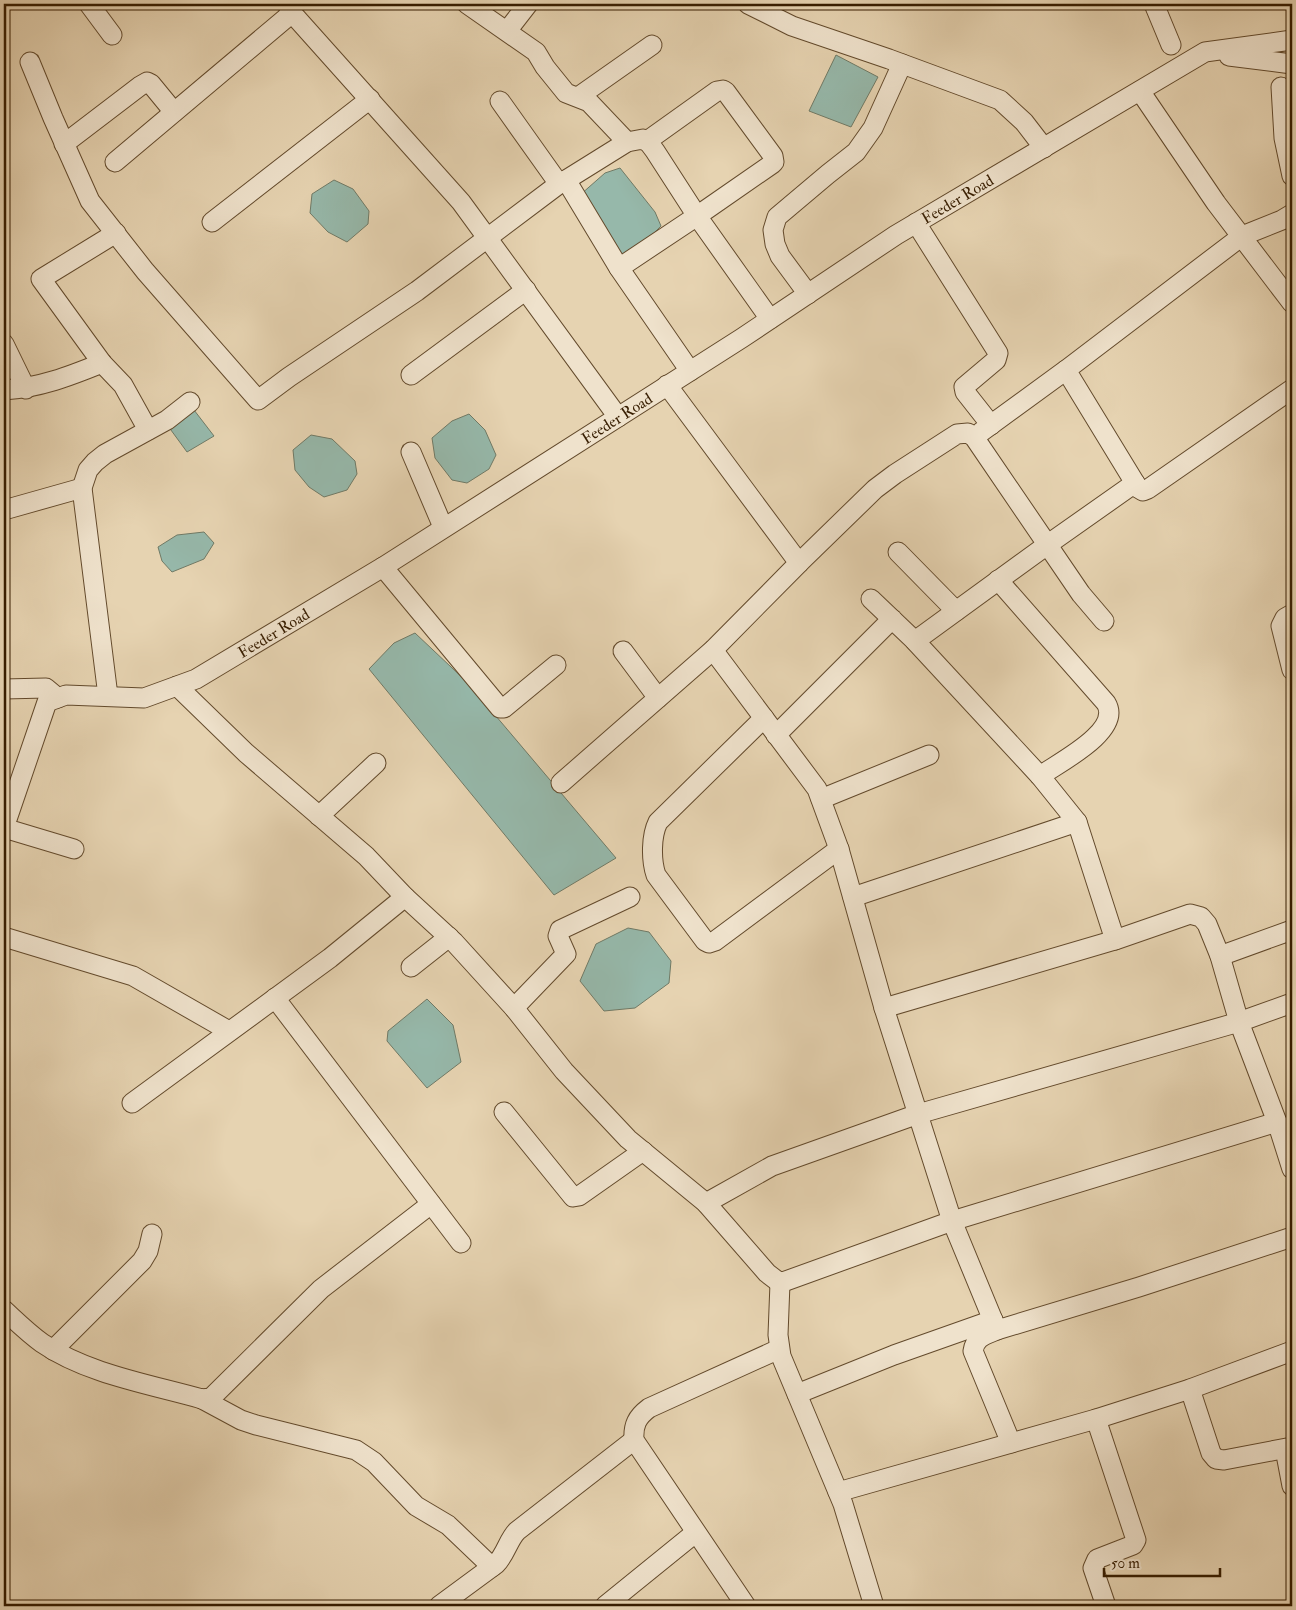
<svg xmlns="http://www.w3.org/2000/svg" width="1296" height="1610" viewBox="0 0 1296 1610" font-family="'IM FELL Double Pica',serif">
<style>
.water{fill:#96b8aa;stroke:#707a66}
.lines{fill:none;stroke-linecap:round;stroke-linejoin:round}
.minor-casing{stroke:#634a2c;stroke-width:21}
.minor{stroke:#efe2cc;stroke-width:19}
.labels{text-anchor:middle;stroke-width:4.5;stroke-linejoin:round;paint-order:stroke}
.street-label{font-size:16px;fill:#371d00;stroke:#efe2cc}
</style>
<rect width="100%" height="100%" fill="#e6d3b1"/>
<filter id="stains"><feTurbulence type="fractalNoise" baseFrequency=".004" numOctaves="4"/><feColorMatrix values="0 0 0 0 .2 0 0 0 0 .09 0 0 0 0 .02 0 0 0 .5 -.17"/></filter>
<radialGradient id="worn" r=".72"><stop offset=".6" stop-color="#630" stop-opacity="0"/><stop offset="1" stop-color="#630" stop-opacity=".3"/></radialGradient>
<path class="water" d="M836,55L878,77L851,127L809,111Z
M620,168L655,212L661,226L640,247L617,258L572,202L605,173Z
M334,180L353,189L369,211L368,224L347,242L328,232L310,213L312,194Z
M194,410L214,436L187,452L168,426Z
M469,414L485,430L496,455L489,469L467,483L452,480L435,458L432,438L452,421Z
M311,435L332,439L355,461L357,474L347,490L324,497L309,487L295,470L293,450Z
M204,532L214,543L204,559L172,572L162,561L158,547L177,535Z
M415,633L468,683L616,858L554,895L369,669L394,643Z
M628,928L649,932L671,961L669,983L635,1008L604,1011L580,981L596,944Z
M427,999L453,1025L461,1062L427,1088L387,1041L388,1031Z"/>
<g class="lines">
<defs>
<g id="minor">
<path d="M89,4L112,35"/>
<path d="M287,4L292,13L461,202L618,417"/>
<path d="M467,4L536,52L545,67L566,93L589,102L627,142"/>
<path d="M748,4L792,26L889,59L1000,100L1024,122L1044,148"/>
<path d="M1154,4L1171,45"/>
<path d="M507,31L528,4"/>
<path d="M1229,56L1292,64"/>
<path d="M30,62L53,118L90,201L145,271L258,400L289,377L417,291L559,184"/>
<path d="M1281,87L1284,138L1292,176"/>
<path d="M1140,91L1216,203L1292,303"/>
<path d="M578,97L652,45"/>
<path d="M500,101L559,184L566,180L619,268L690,371"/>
<path d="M647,141L717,91L723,90L726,92L773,156L774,162L772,164L697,216L770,319"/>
<path d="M64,144L140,86L147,82L151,84L174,112"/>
<path d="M115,162L292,13"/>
<path d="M566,180L627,142L643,139L649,143L655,151L697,216L619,268"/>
<path d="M1292,214L1282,220L1242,236L1066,370L1138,488L1143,491L1148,489L1292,389"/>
<path d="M212,222L370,99"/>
<path d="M916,223L998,353L996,360L964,387L965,392L991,425"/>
<path d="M116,233L41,279L102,363L123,385L148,430"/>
<path d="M808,294L780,256L775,244L773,230L777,217L828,174L856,152L873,128L902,64"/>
<path d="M4,344L26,389"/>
<path d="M411,375L526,290"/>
<path d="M4,390C39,388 70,376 102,363"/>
<path d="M981,432L1066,370"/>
<path d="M411,452L443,527"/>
<path d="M4,510L82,488"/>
<path d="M898,552L956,611"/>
<path d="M799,563L875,489L895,474L957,434L968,433L974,437L1081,594L1104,621"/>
<path d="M383,567L500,708H504L556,665"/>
<path d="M998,580L1106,703C1123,731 1058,763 1040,776"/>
<path d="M871,599L915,641L1040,776L1077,822L1115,940"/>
<path d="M1292,614L1285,618L1281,626L1292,670"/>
<path d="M915,641L1047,545L1135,483"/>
<path d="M713,650L817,789L839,849L884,1008L952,1221L997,1330"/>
<path d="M623,651L658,698"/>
<path d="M177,686L246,753L366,856L405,897L454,942L514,1008L564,1071L628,1139L706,1203L767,1273L780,1283L952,1221L1277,1122"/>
<path d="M4,689L46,688L58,698"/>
<path d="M108,696L82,488L88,470L95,462L105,454L167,420L190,402"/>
<path d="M764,718L658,822C651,836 651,860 656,875L705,941L709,943L715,941L839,849"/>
<path d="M776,735L892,619"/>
<path d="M561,783L713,650L799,563L667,385"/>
<path d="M821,799L929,755"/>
<path d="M319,816L376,763"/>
<path id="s1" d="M74,849L4,828L47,702L66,695L144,698L196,679L383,567L742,338L896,235L1205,52L1292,40"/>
<path d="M853,897L1077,822"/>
<path d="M4,937L133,976L229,1031"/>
<path d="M1220,956L1292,930"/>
<path d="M411,967L449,937"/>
<path d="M275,998L461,1243"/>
<path d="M514,1008L566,954L558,936L560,930L630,897"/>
<path d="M884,1008L1115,940L1190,914L1201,917L1207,924L1220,956L1239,1022L1277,1122L1292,1169"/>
<path d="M132,1103L330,958L405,897"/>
<path d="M504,1112L573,1197L579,1196L643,1151"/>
<path d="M706,1203L772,1166L918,1114L1239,1022L1292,1003"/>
<path d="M780,1283L778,1335L781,1356L843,1504L874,1606"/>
<path d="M4,1310C16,1321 28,1333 42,1343C87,1374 149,1384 202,1399L211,1398L321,1289L431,1204"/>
<path d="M53,1350L142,1261L148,1251L152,1234"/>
<path d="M1190,1389L1211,1453L1216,1459L1224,1460L1292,1447"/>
<path d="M797,1394L894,1355L993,1320"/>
<path d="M202,1399L241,1420L256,1425L356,1450L374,1462L416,1506L448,1525L492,1567"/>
<path d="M1096,1419L1136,1540L1133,1545L1097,1559L1093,1568L1106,1606"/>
<path d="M1011,1443L973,1351C975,1337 985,1335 997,1330L1139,1287L1292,1237"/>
<path d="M1285,1449L1292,1486"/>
<path d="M838,1492L1096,1419L1190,1389L1292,1351"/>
<path d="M439,1606L496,1564C506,1554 508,1540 517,1531L634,1440"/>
<path d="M605,1606L695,1533"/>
<path d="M746,1606L634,1440C633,1425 637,1417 649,1408L779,1349"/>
</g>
</defs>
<use href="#minor" class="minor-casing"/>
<use href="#minor" class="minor"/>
</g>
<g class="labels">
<g class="street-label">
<text dy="6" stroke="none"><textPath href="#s1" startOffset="1260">Feeder Road</textPath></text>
<text dy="6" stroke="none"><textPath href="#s1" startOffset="855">Feeder Road</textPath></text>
<text dy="6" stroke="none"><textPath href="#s1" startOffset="450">Feeder Road</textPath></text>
</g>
</g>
<rect width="1296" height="1610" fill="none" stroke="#e6d3b1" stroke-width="20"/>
<rect x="5" y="5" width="1286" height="1600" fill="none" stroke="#371d00" stroke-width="2.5"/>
<rect x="10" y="10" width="1276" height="1590" fill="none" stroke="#371d00"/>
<path d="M1104 1568v8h116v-8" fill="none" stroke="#371d00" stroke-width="2.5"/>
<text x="1111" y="1568" font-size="15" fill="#371d00" stroke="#efe2cc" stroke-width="4" paint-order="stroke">50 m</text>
<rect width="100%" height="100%" filter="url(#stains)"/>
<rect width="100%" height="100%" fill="url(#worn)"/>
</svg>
